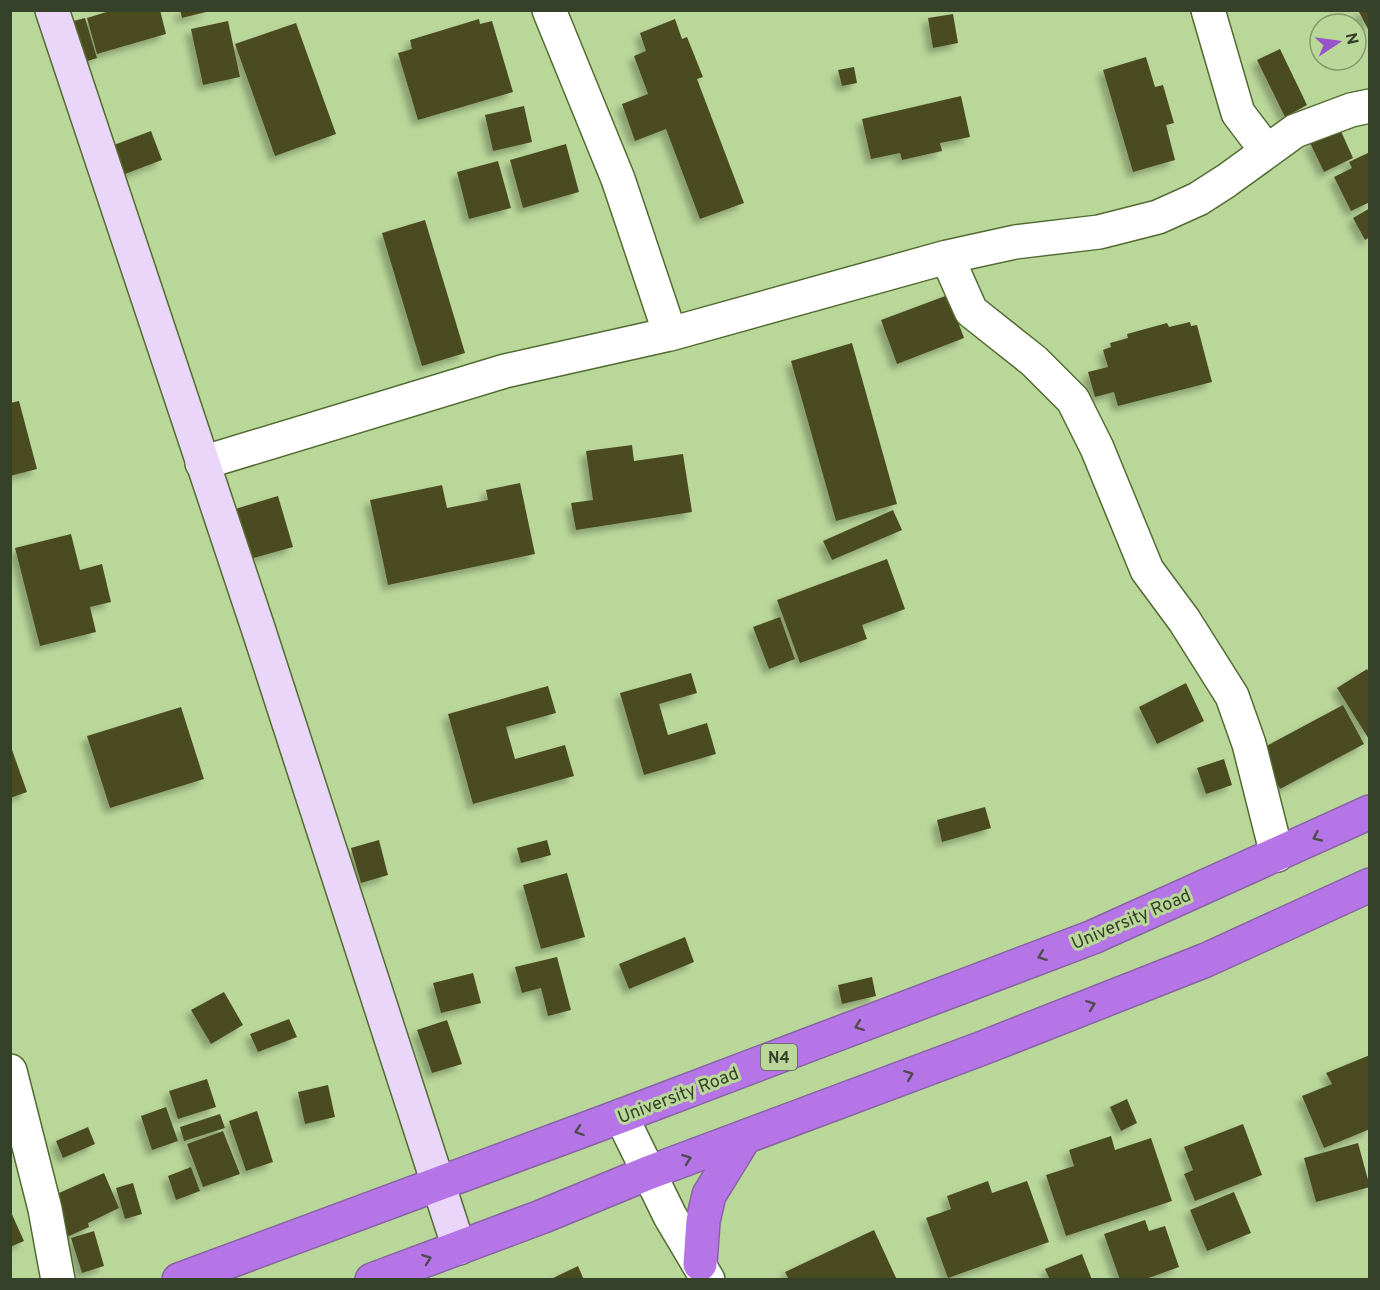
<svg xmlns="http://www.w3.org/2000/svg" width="1380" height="1290" viewBox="0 0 1380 1290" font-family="Overpass,sans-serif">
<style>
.building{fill:#4c4c21;filter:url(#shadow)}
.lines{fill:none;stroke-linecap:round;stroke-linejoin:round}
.street-casing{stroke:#526b32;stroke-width:36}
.secondary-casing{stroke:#526b32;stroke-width:36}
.highway-casing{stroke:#8863a4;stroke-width:36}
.street{stroke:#fff;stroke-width:33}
.secondary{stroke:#e9d6f8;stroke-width:33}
.highway{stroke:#b575e7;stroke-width:33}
.oneway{stroke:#4f4b4e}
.labels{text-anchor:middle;stroke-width:6;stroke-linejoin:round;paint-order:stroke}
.shield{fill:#bad79a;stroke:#5d6e4a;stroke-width:1.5}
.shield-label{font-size:16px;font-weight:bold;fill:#354128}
.street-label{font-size:18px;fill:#354128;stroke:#bad79a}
</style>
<defs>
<filter id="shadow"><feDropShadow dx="-5.5" dy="5.5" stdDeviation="3" flood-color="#0004"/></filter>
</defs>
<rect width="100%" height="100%" fill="#bad79a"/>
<path class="building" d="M113,10H160L166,34L97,54L87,18Z
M180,10H210V11L182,18Z
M1358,10H1370V33Z
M953,14L958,43L933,48L928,18Z
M85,18L97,58L78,64L66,23Z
M479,19L480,24L492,21L513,92L418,120L398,53L412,49L410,40Z
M675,19L682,39L687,37L703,77L697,79L744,203L700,219L666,129L635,141L622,104L648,94L634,56L646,51L640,33Z
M228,21L240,77L203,85L191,29Z
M296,23L336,134L275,156L235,44Z
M1280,49L1307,105L1285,117L1257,60Z
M1146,57L1155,87L1163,85L1174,123L1166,125L1175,160L1133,172L1103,70Z
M854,67L857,83L842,86L838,70Z
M961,96L970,137L940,143L942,151L902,160L900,153L871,159L862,119Z
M524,106L532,142L493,151L485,115Z
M1340,129L1353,158L1324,172L1310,143Z
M151,131L162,160L117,177L106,148Z
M566,144L579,192L523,208L510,160Z
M1370,152V202L1351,211L1334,177L1352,168L1349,162Z
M498,161L511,208L469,219L457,172Z
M1370,208V237L1365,240L1353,218Z
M425,220L465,353L422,366L382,233Z
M948,295L964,338L897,364L881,320Z
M1190,322L1191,326L1197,325L1212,382L1118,406L1114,392L1095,397L1088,372L1108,367L1103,350L1111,347L1110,343L1128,338L1127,334L1167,323L1169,327Z
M852,343L897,504L836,521L791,361Z
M19,401L37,469L10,476V403Z
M632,445L634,461L683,454L692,512L576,530L571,503L593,500L586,451Z
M520,483L535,554L388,585L370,500L442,485L447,508L488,500L486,490Z
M278,496L293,547L246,560L232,510Z
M893,510L902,530L832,560L823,541Z
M71,534L80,570L102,564L111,602L90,607L96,632L40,646L15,548Z
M887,559L905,609L862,625L867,639L800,663L777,600Z
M780,617L795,659L769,669L753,627Z
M1367,669L1370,673V741L1337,688Z
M691,673L697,693L659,704L668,735L707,723L716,754L644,775L620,693Z
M1186,683L1204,721L1157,744L1139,707Z
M548,686L556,713L506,727L515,759L565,745L574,776L473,804L448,714Z
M1343,705L1364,744L1280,789L1259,750Z
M181,707L204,779L110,808L87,736Z
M11,747L27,792L10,798V748Z
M1224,759L1232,785L1206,794L1197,768Z
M985,807L991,828L942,842L937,820Z
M379,840L388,875L361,883L351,848Z
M547,840L551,855L521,863L517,848Z
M567,873L585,937L541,949L523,885Z
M685,937L694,962L629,989L619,964Z
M557,957L571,1010L548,1016L541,988L522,993L515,967Z
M473,973L481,1003L441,1013L433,983Z
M872,977L876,996L842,1004L838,985Z
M224,992L243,1025L211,1044L191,1010Z
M289,1019L297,1037L258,1052L250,1034Z
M447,1020L462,1064L432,1073L417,1030Z
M1370,1055V1129L1324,1148L1302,1096L1332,1084L1326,1073Z
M207,1079L216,1107L178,1119L169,1091Z
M328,1085L335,1117L305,1124L298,1092Z
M1127,1099L1137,1123L1121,1131L1110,1107Z
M166,1107L178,1141L152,1150L141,1116Z
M257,1111L273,1162L246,1171L229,1121Z
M220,1114L225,1128L184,1141L180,1127Z
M1243,1124L1262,1175L1195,1201L1184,1174L1193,1170L1184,1147Z
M88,1127L95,1144L63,1158L56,1141Z
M223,1131L240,1174L203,1187L187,1144Z
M1111,1136L1115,1150L1151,1138L1172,1201L1066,1236L1046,1175L1074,1166L1069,1150Z
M1358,1143L1370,1187L1316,1202L1304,1158Z
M191,1167L200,1191L176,1200L168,1176Z
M104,1173L119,1208L88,1223L89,1227L67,1237L50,1197Z
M988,1181L992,1193L1027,1181L1049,1242L948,1278L926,1218L951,1209L947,1196Z
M133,1183L142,1214L125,1219L116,1188Z
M1234,1192L1251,1233L1207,1251L1190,1210Z
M10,1210L24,1241L10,1247Z
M1145,1220L1149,1231L1165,1226L1179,1267L1143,1280H1120L1104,1234Z
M874,1230L897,1280H789L785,1272Z
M94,1231L104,1266L82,1273L71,1238Z
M1082,1254L1092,1280H1050L1045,1269Z
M578,1266L584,1280H549Z"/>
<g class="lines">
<defs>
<path id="street" d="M549,10L618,179L670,334
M1208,10L1238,113L1266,150
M947,257L971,311L1034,361L1073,400L1097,448L1147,570L1184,620L1232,696L1249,744L1277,855
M202,463L505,371L670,334L947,257L1015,242L1099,232L1158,217L1198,199L1226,181L1295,131L1351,110L1370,106
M10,1071L45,1209L58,1280
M621,1116L670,1216L708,1280"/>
<path id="secondary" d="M52,10L259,631L459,1248"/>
<path id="highway" d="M700,1264L703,1221L709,1195L744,1138
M179,1280L621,1116L1093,937L1370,812
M372,1280L541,1217L648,1173L980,1049L1206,960L1370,885"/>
</defs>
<use href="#street" class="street-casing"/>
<use href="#secondary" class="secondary-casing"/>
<use href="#highway" class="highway-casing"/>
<use href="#street" class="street"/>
<use href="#secondary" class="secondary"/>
<use href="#highway" class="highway"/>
</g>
<defs><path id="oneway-chevron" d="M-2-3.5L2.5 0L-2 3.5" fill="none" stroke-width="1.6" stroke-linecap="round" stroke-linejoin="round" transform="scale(1.5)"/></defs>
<g class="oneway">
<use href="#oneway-chevron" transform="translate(1317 837) rotate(155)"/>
<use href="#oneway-chevron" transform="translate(1042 956) rotate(159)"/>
<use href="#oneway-chevron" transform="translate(1091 1005) rotate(-21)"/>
<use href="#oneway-chevron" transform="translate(859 1026) rotate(159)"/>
<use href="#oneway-chevron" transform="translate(909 1075) rotate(-21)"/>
<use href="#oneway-chevron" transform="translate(579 1131) rotate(161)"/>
<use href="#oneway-chevron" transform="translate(687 1159) rotate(-20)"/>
<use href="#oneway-chevron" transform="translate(427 1259) rotate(-20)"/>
</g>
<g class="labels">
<rect class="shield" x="761" y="1044" width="36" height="26" rx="4.5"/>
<g class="shield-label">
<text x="779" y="1063">N4</text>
</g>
<g class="street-label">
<text transform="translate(1131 919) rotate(-23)" y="6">University Road</text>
<text transform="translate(678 1095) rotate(-21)" y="6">University Road</text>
</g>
</g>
<rect width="1380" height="1290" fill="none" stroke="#354128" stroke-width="24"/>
<g transform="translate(1338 42) rotate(77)"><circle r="28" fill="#bad79a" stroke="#859b6c" stroke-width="1.5"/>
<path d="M0-4.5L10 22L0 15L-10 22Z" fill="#9753c8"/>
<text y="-9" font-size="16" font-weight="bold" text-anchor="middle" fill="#354128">N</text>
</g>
</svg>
